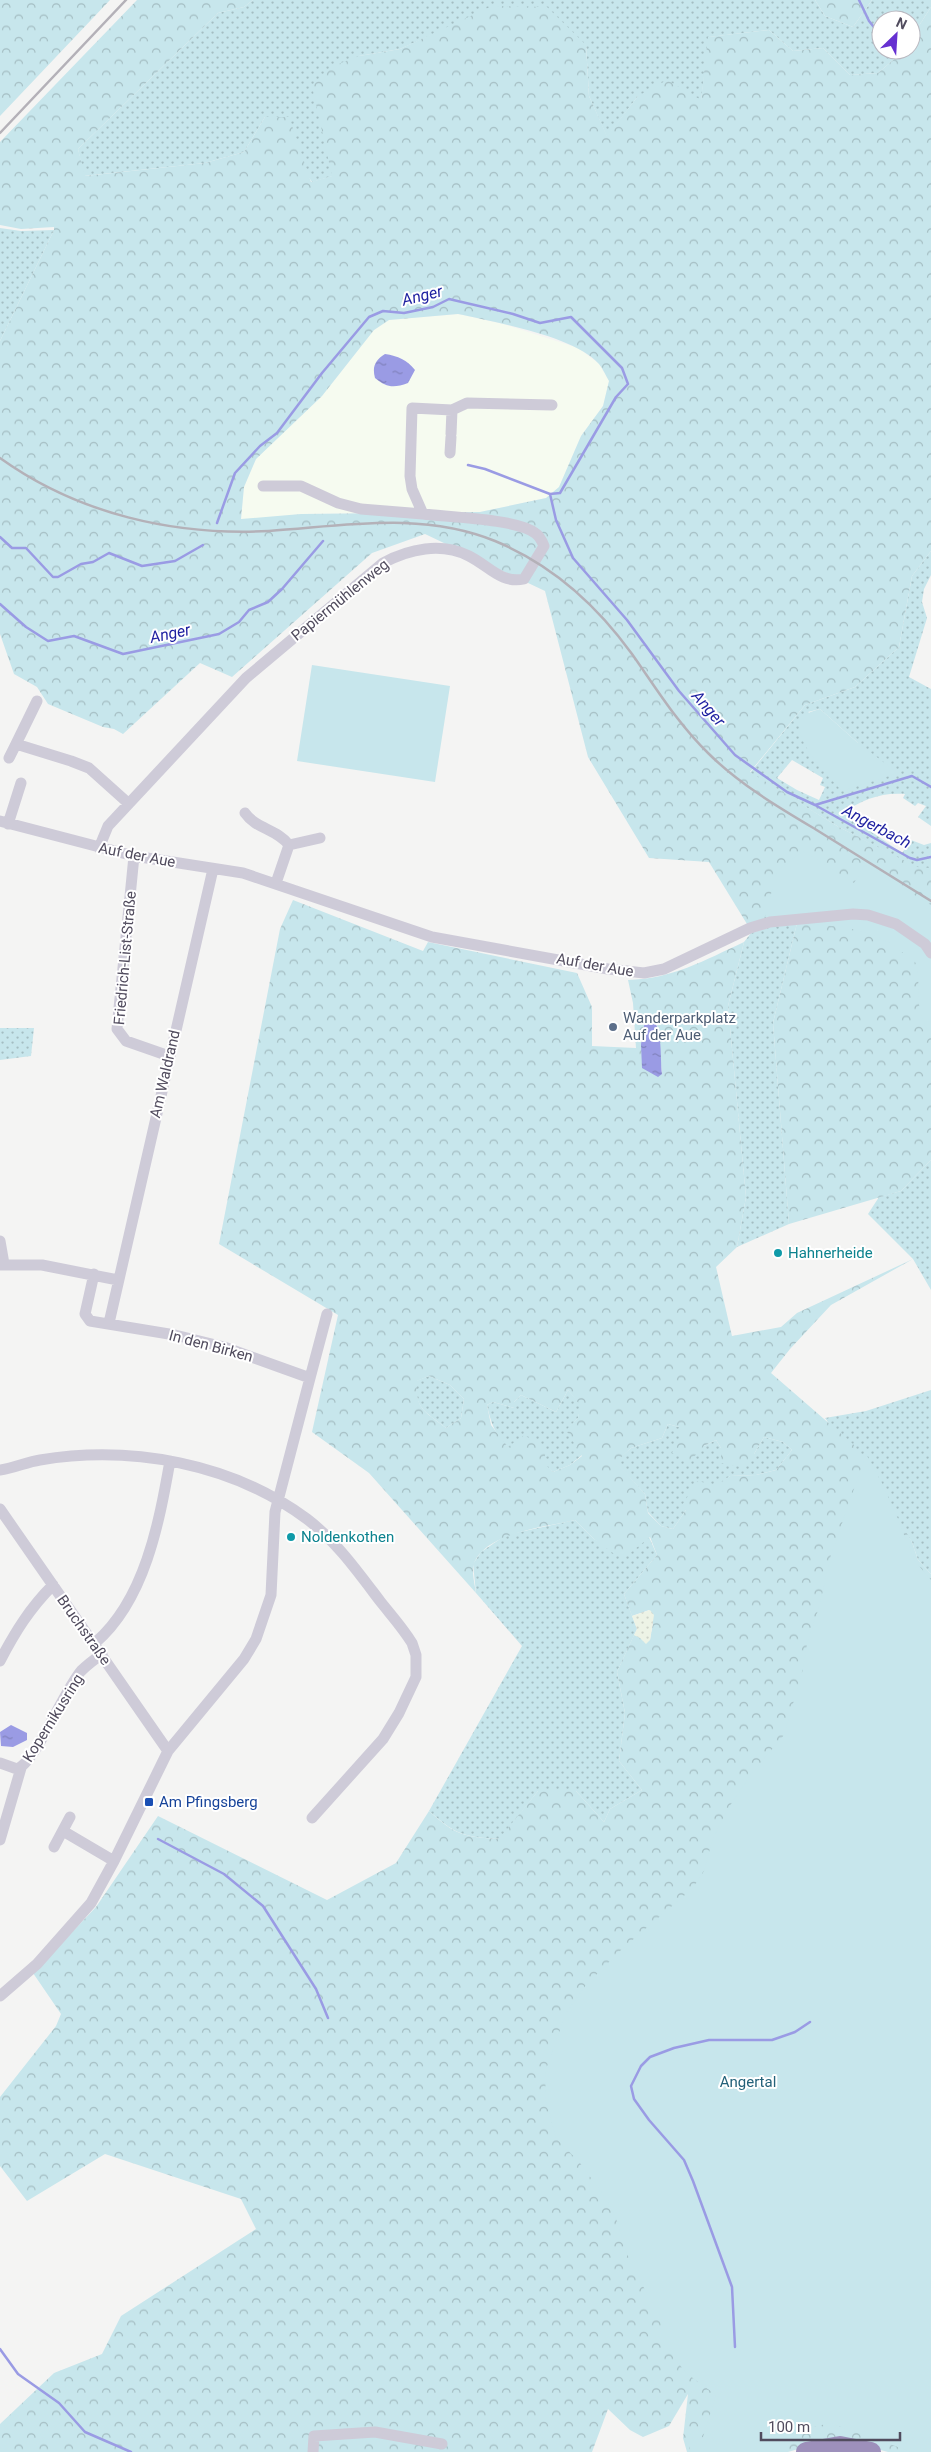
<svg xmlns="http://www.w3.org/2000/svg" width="931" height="2452" viewBox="0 0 931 2452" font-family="Roboto,sans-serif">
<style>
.commercial{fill:#f6fbf0}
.grass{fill:url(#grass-dots);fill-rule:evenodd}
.forest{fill:url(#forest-crowns);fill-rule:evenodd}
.sand{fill:url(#sand-dots)}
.green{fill:#c7e6ec}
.water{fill:url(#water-ripples)}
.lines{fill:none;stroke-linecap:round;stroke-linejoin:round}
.stream{stroke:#9a9be4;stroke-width:2.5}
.minor{stroke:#cecbd8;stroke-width:11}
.motorway{stroke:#9d90bb;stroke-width:20}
.rail{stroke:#b4b1b8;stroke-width:2.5}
.service-dot{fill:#5c6f8a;stroke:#fff;stroke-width:2}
.culture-dot{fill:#0f9aa8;stroke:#fff;stroke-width:2}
.transit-dot{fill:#1a4fb4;stroke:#fff;stroke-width:2}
.labels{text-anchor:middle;stroke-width:4;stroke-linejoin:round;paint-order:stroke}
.street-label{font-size:15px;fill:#514c5e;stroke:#fff}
.service-label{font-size:15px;fill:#4e5e75;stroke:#fff;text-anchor:start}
.culture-label{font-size:15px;fill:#0d838f;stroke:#fff;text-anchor:start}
.transit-label{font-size:15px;fill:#164399;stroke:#fff;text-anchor:start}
.park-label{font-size:15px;fill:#236179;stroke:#fff}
.water-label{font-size:16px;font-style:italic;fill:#1d1fa0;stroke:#fff}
</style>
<defs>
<pattern id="grass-dots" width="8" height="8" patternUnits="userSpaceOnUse" patternTransform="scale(1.25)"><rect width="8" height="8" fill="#c7e6ec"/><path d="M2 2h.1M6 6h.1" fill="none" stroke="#a4bdc2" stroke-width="1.8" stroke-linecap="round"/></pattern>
<pattern id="forest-crowns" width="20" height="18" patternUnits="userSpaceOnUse" patternTransform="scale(1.25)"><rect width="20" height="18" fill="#c7e6ec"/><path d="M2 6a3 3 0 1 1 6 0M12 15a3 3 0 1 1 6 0" fill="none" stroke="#a4bdc2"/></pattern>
<pattern id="sand-dots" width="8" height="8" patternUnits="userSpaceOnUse" patternTransform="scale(1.25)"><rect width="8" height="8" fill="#edf3e6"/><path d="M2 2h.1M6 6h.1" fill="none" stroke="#cdd2c8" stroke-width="1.8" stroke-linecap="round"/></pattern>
<pattern id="water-ripples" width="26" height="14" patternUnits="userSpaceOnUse" patternTransform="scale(1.25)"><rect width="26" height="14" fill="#9a9be4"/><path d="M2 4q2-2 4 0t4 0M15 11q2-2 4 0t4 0" fill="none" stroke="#8081bc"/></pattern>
</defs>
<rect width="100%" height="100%" fill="#f4f4f3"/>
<path class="commercial" d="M458,314L503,324L578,348L599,364L609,381L603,406L581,436L559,487L546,498L480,512L301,514L241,520L244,487L256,459L322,396L374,330L389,320Z"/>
<path class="grass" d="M253,0H815L825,16L853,27L872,0H931V7L911,38V20H881V50H905L878,73L850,75L823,48L793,51L769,30L709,37L701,101L638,96L607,137L589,96L586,45L438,32L400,49L359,56L329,155L333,176L312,182L265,117L244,152L205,163L84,176L78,149L218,13L244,7Z
M0,228L21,231L54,230L0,341Z
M931,551V575L924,589L922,602L927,618L909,677L931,689V826L918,817L926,806L918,803L915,806L903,798L905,794C881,792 863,800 843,812L902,853L911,840L924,845L931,843V868H917L837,826L750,773L805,705L855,687L899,647L912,576ZM820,709L858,743L808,712ZM792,760L823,778L820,785L825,787L819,800L797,790L777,778Z
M797,923L773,1023L789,1224L737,1247L746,1197L728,1006L744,942L751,933L771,927Z
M0,1028H34L31,1056L0,1060Z
M931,1160V1290L913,1259L868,1214L879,1197L901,1191Z
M429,1376L450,1385L464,1399L461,1418L446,1428C425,1411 415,1410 416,1381Z
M568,1390L581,1405L578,1418L567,1430L582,1455L570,1465L553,1472C540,1459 522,1458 508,1447C495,1436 490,1420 487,1405L493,1402L514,1408V1402L521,1395L556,1412Z
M931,1390V1574L918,1560L912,1542L825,1418L866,1411Z
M668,1424L679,1427V1440L704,1446L716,1440L721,1448L754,1454L764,1437L783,1442L792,1450L776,1470L756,1475L730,1476L686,1510L673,1529L661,1526L648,1512L645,1494L615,1462L631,1448L662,1438Z
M575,1520L594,1539L626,1555L649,1537L657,1555L624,1594L637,1629L617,1672L625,1713L619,1761L642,1790L610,1809L604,1822L576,1791H538L500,1839C464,1837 456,1835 429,1811L522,1646L476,1593L473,1564L481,1552L506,1535Z"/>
<path class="forest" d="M0,0H110L0,116Z
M137,0H253L244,7L218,13L78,149L85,176L205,163L244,152L265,117H289L311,182L332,176L312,86L333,66L359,56L400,49L492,6L547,7L586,45L589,96L607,136L638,96L667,80L701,100L708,37L769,30L793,51L823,48L850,75L878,73L905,50H911V38L931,7V551L912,576L899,647L855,687L805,705L750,772L837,826L917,867L931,868V948L905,924H747L709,862L649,858L588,757L545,591L425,534L372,553L232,677L200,663L123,734L114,729L103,727L48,704L37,687L14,674L0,634V341L54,230V227L21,229L0,225V142ZM458,314C494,322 575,336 599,364C603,369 606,376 609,381L603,406L581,436L559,487L546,498L480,512L301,514L241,519L244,487L256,459L322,396L374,330L389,320Z
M815,0H872L853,27L825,16Z
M293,900L423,951L428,942L577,973L592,1007V1046L636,1048L633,1003L628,980C672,979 705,960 744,942L728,1006L746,1197L737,1247L716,1267L732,1336L781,1327L797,1313L913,1259L831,1305L790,1349L771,1373L854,1445L912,1542L918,1560L931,1574V2452H888L836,2438L788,2452H687L683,2438L688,2394L669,2426L643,2437L630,2430L608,2409L592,2452H0V2424L54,2373L102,2354L121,2316L256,2229L241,2199L105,2154L27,2201L0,2166V2097L56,2026L61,2014L33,1973L96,1907L158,1816L327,1900L396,1863L429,1811C455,1835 464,1837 499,1839L538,1791H576L604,1822L610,1809L642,1790L619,1761L625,1713L617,1672L634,1635L650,1640L653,1623L649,1610L632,1616L624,1594L657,1555L650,1537L626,1556H617L594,1539L575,1520C546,1527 487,1532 474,1563C471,1570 475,1585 476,1593L369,1473L312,1432L338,1315L219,1244L280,929ZM652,1018L657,1023L662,1074L641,1044L645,1020ZM429,1376L450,1385L464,1399L461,1418L446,1428C425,1411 415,1410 417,1381ZM568,1390L580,1405L578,1418L566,1430L582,1456L570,1465L553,1472L544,1463L546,1448L524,1435L508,1447L491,1425L487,1405L493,1402L514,1408V1402L521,1395L556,1412ZM668,1424L679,1427V1440L672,1453L690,1461L704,1446L716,1440L721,1448V1463L742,1467L754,1454L764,1437L783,1442L792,1450L776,1470L756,1475L730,1476L716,1485L697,1481L683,1504L686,1510L673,1529L661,1526L648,1513L645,1494L616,1462L631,1448L662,1438Z
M832,918L931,957V1160L901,1191L789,1224L773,1023L797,923Z"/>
<path class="sand" d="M650,1610L654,1615L650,1640L646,1644L640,1638L634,1635L637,1629L632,1616Z"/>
<path class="green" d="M312,665L450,686L435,782L297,761Z
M820,709L858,743L898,773L842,791C826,773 770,720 820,709Z
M803,851L854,883L865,865L931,905V1035C913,1012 921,990 917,964L892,944L871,934L844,927L808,924L765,917L777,871Z
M866,1454L884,1487L915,1561L931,1580V2452H912L830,2423L805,2429L769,2452H691L688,2442L703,2437L716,2395L686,2373L664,2344L660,2320L627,2254L617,2221L607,2200L580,2163L556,2138L546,2102L545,2072L566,2013L586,1985L622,1949L693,1888L704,1871L712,1841L727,1810L752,1773L784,1735L803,1669L807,1644L820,1604L830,1558Z"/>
<path class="water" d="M385,354C398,356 407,360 415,370L408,383C394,388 387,388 375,378C372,367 375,360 385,354Z
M652,1018C663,1030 660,1058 662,1074L658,1077L642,1068L641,1044L645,1020Z
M11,1725L27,1733V1740L13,1747L1,1746L0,1732Z"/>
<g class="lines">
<path class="stream" d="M859,0L869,21L881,36
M550,494L556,520L573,558L627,620L679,691L735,755L787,792L815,805L912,776L931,787
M217,523L235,473L260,446L277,433L322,373L369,317L383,311L404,313L433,307L449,299L513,314L540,323L571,317L622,368L628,384L616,397L560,493L550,494L485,469L468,465
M0,537L12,548H26L53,577H58L81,564L93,562L109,553L142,566L175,561L203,545
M0,604L26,627L48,641L74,636L123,654L219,634L239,622L249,610L268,602L282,589L323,541
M815,805L910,858L917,860L931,857
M158,1839L224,1874L263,1906L316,1989L328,2018
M735,2347L732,2287L693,2181L684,2160L649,2120L634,2099L631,2086L641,2066L650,2057L674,2048L709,2040H772L795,2032L810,2022
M0,2349L18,2374L59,2403L85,2432L131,2452"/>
<path class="minor" d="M451,434L452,410
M450,453L451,437
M263,486H301L338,503L361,509L423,514
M16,744L37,701
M9,758L16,744L71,761L89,768L128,803
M245,813C256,829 277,829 289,845
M0,821L134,856L243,873L432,937L608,969L644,973L664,969L750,928L770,922L853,914L868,915L896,924L925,944L931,953
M8,824L21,783
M99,848L108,826L246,678L383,563C409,549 441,542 469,556C489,566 501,584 524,579L544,546C542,541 540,536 535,533C518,519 448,517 423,514L412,489L410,476L412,408L452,410L467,403L552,405
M134,856L117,1029L126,1041L169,1056
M276,883L289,845L320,838
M0,1241L4,1264
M0,1265H42L118,1280
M109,1323L213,869
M310,1378L327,1314
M0,1470C14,1468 27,1462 40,1460C131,1445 232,1463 307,1519C336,1541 358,1572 380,1601C391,1615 403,1628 412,1643L416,1655V1677L399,1713L383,1739L312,1818
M0,1509L168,1751
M95,1643C145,1600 159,1523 170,1461
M0,1661C15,1632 30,1608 53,1585
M0,1763L17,1769C36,1762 63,1692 81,1671C87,1665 95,1659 102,1654
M63,1831L114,1861
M0,1840L21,1768
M54,1847L70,1817
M0,1996L37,1964L91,1903L114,1861L168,1751L244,1659L256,1639L271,1595L275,1512L310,1378L224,1347L175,1335L90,1321L85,1314L94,1274
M313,2452L314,2436L375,2432L442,2444"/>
<path class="motorway" d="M806,2452L840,2446L871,2452"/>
<path class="rail" d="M0,133L126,0
M0,458C78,514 174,536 269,531C345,526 421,511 495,541C553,565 596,604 632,654C656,688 678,724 708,753C739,784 778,807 815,829C854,853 892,877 931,901"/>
</g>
<circle class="service-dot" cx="613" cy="1027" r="5"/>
<g class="culture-dot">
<circle cx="778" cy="1253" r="5"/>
<circle cx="291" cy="1537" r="5"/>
</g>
<rect class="transit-dot" x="144" y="1797" width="10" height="10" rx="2.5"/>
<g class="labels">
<g class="street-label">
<text transform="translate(340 600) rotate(-39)" y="5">Papiermühlenweg</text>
<text transform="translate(137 855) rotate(11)" y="5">Auf der Aue</text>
<text transform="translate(125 958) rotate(-85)" y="5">Friedrich-List-Straße</text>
<text transform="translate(595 965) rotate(10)" y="5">Auf der Aue</text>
<text transform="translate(165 1074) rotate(-77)" y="5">Am Waldrand</text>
<text transform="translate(211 1346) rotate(15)" y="5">In den Birken</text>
<text transform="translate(84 1630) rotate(55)" y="5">Bruchstraße</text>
<text transform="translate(53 1718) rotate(-58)" y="5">Kopernikusring</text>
</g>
<g class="service-label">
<text x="623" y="1023">Wanderparkplatz<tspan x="623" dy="17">Auf der Aue</tspan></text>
</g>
<g class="culture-label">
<text x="788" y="1258">Hahnerheide</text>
<text x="301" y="1542">Noldenkothen</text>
</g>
<g class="transit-label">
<text x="159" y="1807">Am Pfingsberg</text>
</g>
<g class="park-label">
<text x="748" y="2087">Angertal</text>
</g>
<g class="water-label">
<text transform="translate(422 295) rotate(-14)" y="6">Anger</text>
<text transform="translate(170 633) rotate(-12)" y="6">Anger</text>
<text transform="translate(709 708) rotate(49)" y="6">Anger</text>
<text transform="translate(877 826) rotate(28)" y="6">Angerbach</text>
</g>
</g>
<g transform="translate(896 35) rotate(25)"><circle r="24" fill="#ffffff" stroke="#b9b7bf"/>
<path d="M0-4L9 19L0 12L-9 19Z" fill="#6630d1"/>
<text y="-8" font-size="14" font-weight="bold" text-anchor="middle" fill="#514c5e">N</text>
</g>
<path d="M761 2432v8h139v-8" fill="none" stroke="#514c5e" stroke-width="2.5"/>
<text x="768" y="2432" font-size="15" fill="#514c5e" stroke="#ffffff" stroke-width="4" paint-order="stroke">100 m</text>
</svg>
